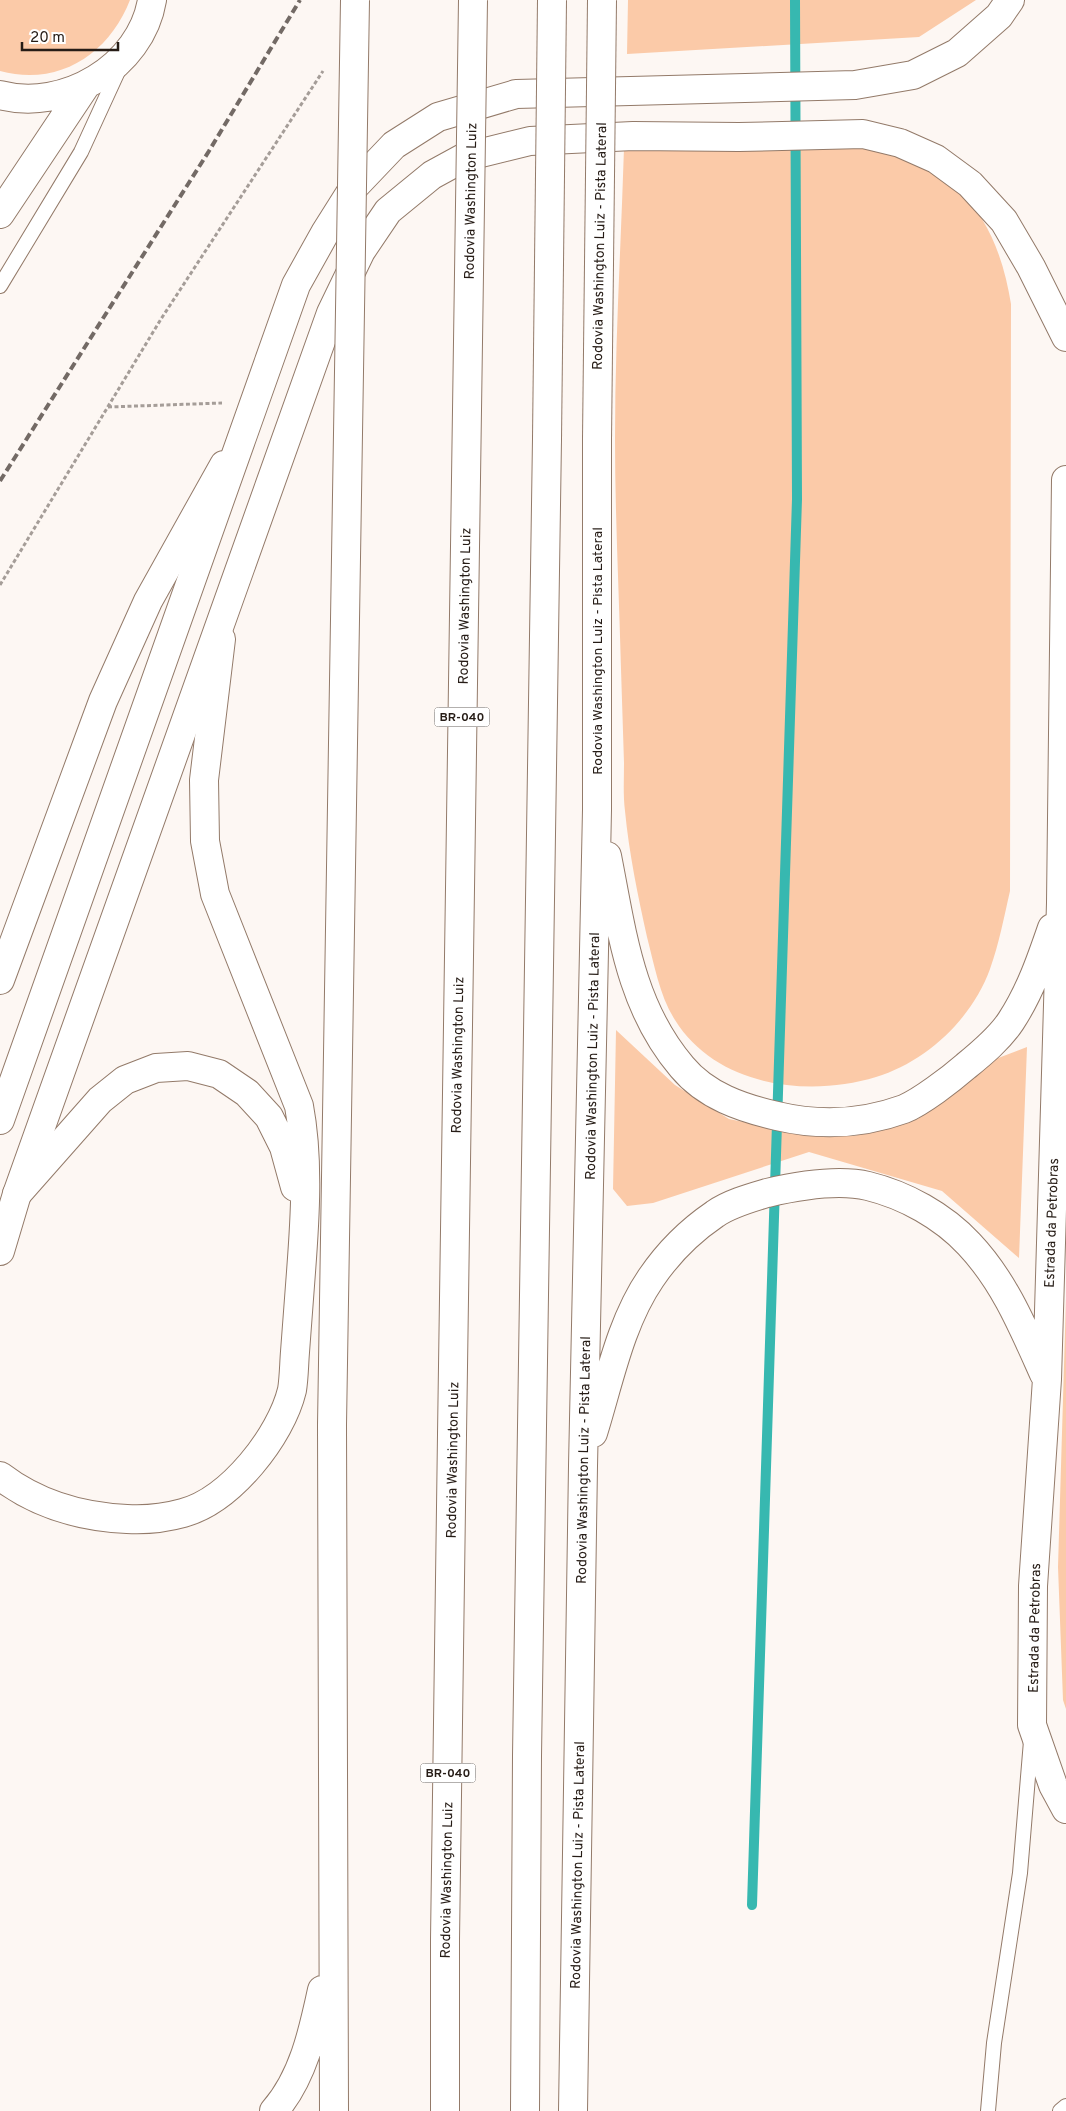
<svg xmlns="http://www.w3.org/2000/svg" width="1066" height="2111" viewBox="0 0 1066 2111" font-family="Overpass,sans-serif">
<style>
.green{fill:#fbcaa8}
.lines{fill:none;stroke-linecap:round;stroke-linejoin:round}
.stream{stroke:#37b8b0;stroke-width:10}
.lane-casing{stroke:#937a69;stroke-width:16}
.secondary-casing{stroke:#937a69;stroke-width:30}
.primary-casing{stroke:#937a69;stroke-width:30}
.highway-casing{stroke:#937a69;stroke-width:30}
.path{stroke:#a59d98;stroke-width:3;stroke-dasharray:4 2.5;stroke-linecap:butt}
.lane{stroke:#fff;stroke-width:14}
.secondary{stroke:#fff;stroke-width:28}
.primary{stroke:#fff;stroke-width:28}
.highway{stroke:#fff;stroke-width:28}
.rail{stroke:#736a65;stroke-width:4;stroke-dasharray:8 4;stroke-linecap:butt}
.secondary-bridge-casing{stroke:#937a69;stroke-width:30;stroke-linecap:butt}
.primary-bridge-casing{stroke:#937a69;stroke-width:30;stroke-linecap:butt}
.highway-bridge-casing{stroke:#937a69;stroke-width:30;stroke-linecap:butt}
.secondary-bridge{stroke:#fff;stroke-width:28}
.primary-bridge{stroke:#fff;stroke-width:28}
.highway-bridge{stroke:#fff;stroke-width:28}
.labels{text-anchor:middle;stroke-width:4.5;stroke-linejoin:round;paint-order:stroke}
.shield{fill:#fff;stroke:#67605c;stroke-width:1}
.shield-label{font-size:12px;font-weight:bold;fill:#261c16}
.street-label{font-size:14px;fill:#261c16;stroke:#fff}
</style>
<rect width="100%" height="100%" fill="#fdf7f3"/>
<path class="green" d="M0,0H130C109,54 59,87 0,71Z
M628,0H976L919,37L627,54Z
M893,147C913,160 937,172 955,187C989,216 1004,261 1011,304L1010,891C1004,917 999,944 990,969C972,1019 926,1062 876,1077C807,1098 716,1086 675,1020C660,997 654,964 647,937C638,896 629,853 625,811C623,795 624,779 624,763C623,732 622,700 621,669C619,592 615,515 615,439C615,342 621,245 624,148Z
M616,1030L675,1085L729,1119L806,1135L854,1136L918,1119L993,1060L1027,1047L1019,1258L942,1191L809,1152L653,1203L627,1206L613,1189Z
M1066,1298V1709L1063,1700L1058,1567Z"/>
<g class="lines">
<path class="stream" d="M752,1905L797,499L795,0"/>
<defs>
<path id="lane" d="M0,286L81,152L120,67
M988,2111L994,2043L1020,1873L1031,1741
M1060,2111L1066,2106"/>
<path id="secondary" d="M0,95C64,112 141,67 152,0
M0,214L86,85
M1066,480L1061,903L1047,1379L1033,1586L1032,1725L1053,1785L1066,1809
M607,856C622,932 630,1006 682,1067C706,1096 742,1108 777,1116C819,1126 863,1124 904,1109C921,1102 951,1079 966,1066C982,1053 1000,1038 1011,1021C1030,992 1041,960 1052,928
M0,980L103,701L148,601L224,465
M17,1194L100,1100L125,1080L156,1068L188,1066L219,1074L247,1093L269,1117L284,1147L295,1187
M593,1433C609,1382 620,1323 651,1278C668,1253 690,1231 715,1214C729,1204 750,1198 767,1193C797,1186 838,1179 868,1186C905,1195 943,1216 969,1244C1004,1281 1023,1327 1044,1374
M0,1476C38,1505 80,1517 127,1519C145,1520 165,1518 183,1513C231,1500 281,1436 292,1390C294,1378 294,1364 295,1352C297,1325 299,1299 301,1272C305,1219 309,1159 299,1106L215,894L205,841L204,780L221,639
M573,2111L583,1466L597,810V439"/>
<path id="primary" d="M525,2111L527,1756L547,439"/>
<path id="highway" d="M0,1120L296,285L325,233L354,187L394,145L438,117L516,94L855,85L913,75L957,53L999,16L1010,0
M0,1251L17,1194L331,313L361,251L388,211L432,175L465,157L530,141L633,136L739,137L863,134L900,143L936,159L970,184L1004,221L1031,267L1066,337
M332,1425L334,2111
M274,2111C303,2078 313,2032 322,1990
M445,2111V1939L452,1435"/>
</defs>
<use href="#lane" class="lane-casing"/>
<use href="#secondary" class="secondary-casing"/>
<use href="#primary" class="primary-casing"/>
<use href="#highway" class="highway-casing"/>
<path class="path" d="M108,407L222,403
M0,585L161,319L323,71"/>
<use href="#lane" class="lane"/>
<use href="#secondary" class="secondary"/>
<use href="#primary" class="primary"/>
<use href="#highway" class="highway"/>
<path class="rail" d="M0,481L209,151L300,0"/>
<defs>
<path id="secondary-bridge" d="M597,439L602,0"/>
<path id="primary-bridge" d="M547,439L552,0"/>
<path id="highway-bridge" d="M332,1425L355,0
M452,1435L473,0"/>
</defs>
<use href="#secondary-bridge" class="secondary-bridge-casing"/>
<use href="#primary-bridge" class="primary-bridge-casing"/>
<use href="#highway-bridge" class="highway-bridge-casing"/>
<use href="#secondary-bridge" class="secondary-bridge"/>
<use href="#primary-bridge" class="primary-bridge"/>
<use href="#highway-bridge" class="highway-bridge"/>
</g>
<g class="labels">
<g class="shield">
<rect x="434.5" y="707.5" width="55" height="19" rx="4"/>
<rect x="420.5" y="1763.5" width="55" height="19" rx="4"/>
</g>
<g class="shield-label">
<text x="462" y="721">BR-040</text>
<text x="448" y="1777">BR-040</text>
</g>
<g class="street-label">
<text transform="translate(470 201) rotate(-89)" y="5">Rodovia Washington Luiz</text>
<text transform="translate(599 246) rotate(-89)" y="5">Rodovia Washington Luiz - Pista Lateral</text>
<text transform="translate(464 606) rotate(-89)" y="5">Rodovia Washington Luiz</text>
<text transform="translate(597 651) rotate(-90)" y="5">Rodovia Washington Luiz - Pista Lateral</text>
<text transform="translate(457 1055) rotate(-89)" y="5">Rodovia Washington Luiz</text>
<text transform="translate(592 1056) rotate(-89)" y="5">Rodovia Washington Luiz - Pista Lateral</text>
<text transform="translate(1051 1223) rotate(-88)" y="5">Estrada da Petrobras</text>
<text transform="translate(452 1460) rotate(-89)" y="5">Rodovia Washington Luiz</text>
<text transform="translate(583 1460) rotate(-89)" y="5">Rodovia Washington Luiz - Pista Lateral</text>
<text transform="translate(1034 1628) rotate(-89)" y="5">Estrada da Petrobras</text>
<text transform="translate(577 1865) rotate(-89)" y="5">Rodovia Washington Luiz - Pista Lateral</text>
<text transform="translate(446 1880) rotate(-89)" y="5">Rodovia Washington Luiz</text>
</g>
</g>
<path d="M22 42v8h96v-8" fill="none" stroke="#261c16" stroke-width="2.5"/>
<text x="30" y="42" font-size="15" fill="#261c16" stroke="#ffffff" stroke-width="4" paint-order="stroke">20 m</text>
</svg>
